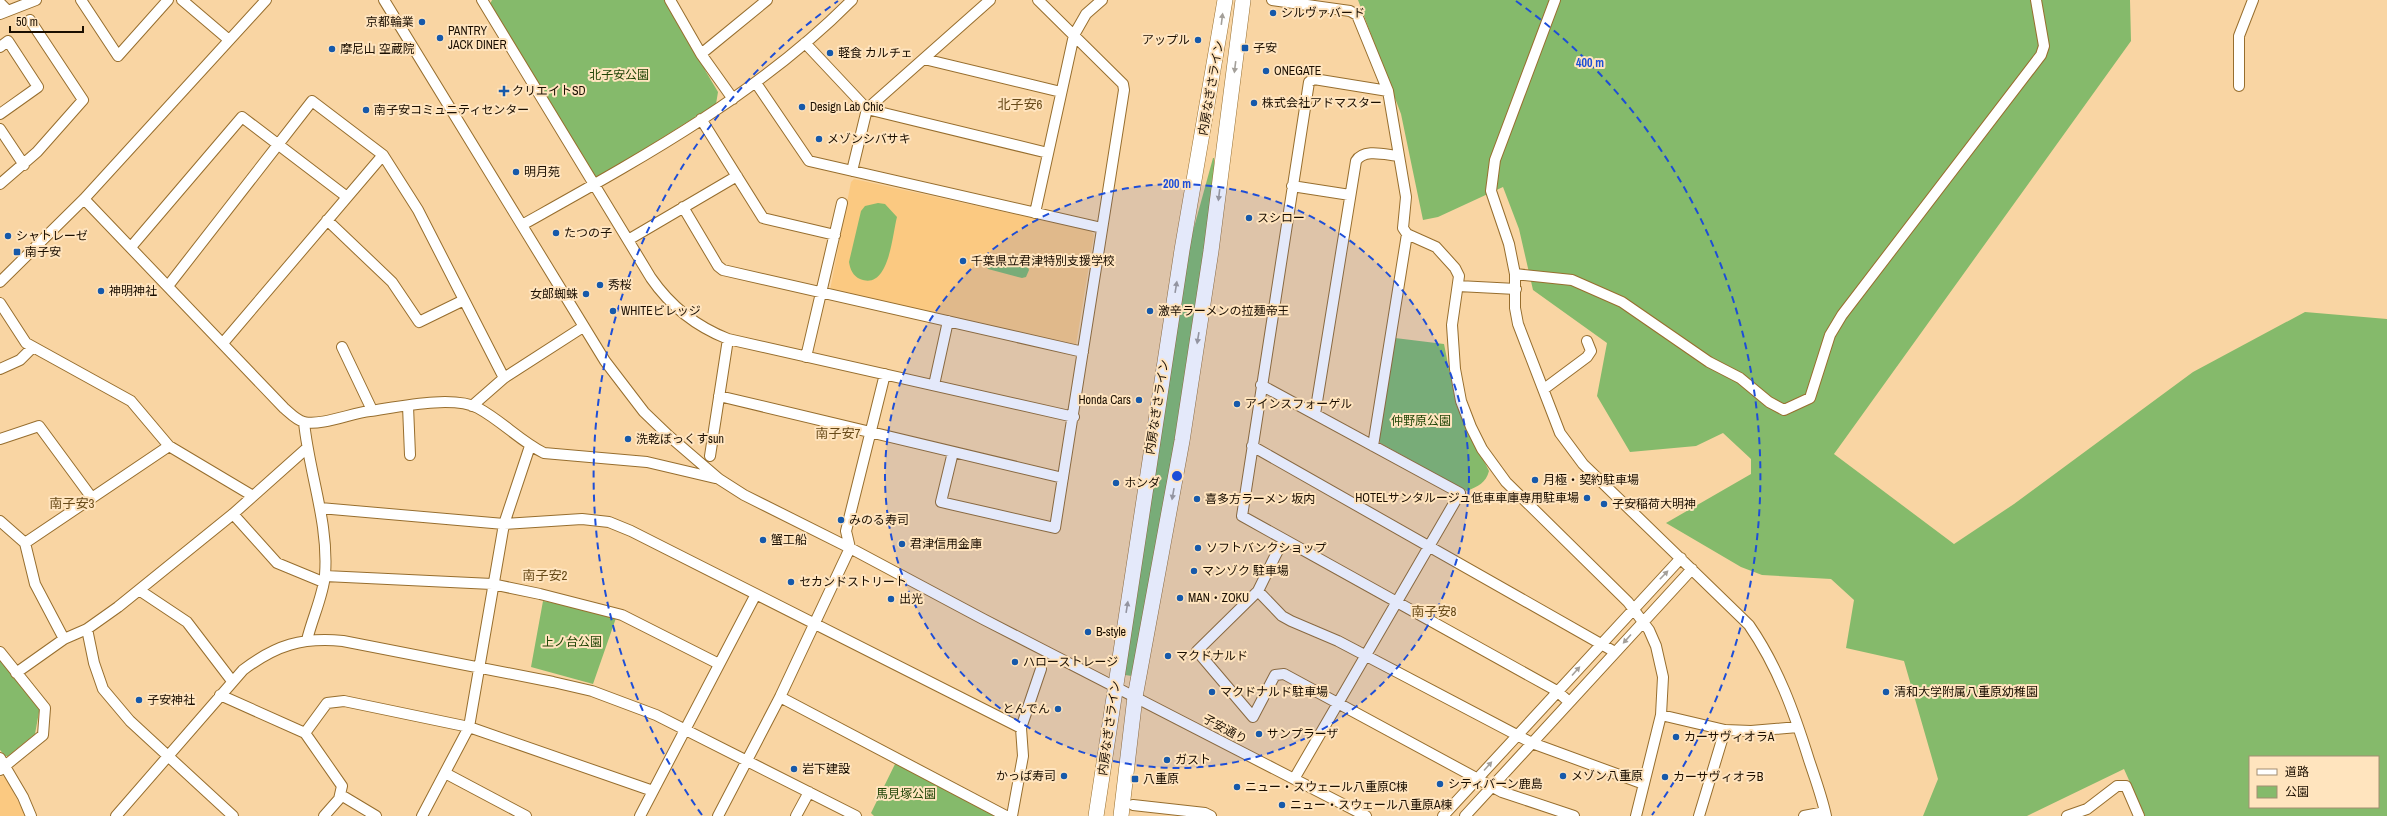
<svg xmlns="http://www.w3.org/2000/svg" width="2387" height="816" viewBox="0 0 2387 816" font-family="'Archivo Narrow','Noto Sans JP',sans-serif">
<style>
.built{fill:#fbc981}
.green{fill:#85ba6b;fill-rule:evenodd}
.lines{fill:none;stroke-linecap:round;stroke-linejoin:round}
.minor-casing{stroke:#976e2e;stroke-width:12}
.highway-casing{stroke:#976e2e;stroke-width:16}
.minor{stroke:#fff;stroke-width:10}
.highway{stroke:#fff;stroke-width:15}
.oneway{fill:#a39f99}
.ring{fill:none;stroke:#1d4ed8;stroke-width:2;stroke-dasharray:7 5}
.poi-dot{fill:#1659aa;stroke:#ffe4be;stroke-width:1.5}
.labels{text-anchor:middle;stroke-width:4;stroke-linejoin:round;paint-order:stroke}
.poi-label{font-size:12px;fill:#1a0e00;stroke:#ffe4be;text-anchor:start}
.park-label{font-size:12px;fill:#204406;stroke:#ffe4be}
.street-label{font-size:12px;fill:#1a0e00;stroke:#ffe4be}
.neighbourhood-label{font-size:13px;fill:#674917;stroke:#ffe4be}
.centre{fill:#1d4ed8;stroke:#ffe4be;stroke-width:2}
.ring-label{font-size:12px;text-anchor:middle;font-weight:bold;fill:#1d4ed8;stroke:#ffe4be;stroke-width:4;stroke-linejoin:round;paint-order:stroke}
</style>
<rect width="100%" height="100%" fill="#f9d5a3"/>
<path class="built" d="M854,179L1091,231L1094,235L1076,345L830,290L851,182Z
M2,776L5,777L26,816H0V777Z"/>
<path class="green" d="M492,0H664L698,58L705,63V70L718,92L716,104L600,177L593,178L490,4Z
M1358,0H2130L2131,41L1834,454L1954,544L2014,504L2193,372L2305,312L2387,319V816H2145L2124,769L2027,816H1923L1938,779L1904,661L1846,648L1854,600L1831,579L1762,575L1741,567L1666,523L1751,474V459L1723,433L1696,446L1630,452L1597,396L1607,343L1533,290L1519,229L1503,187L1438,217L1423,220L1401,114ZM2250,757H2378V807H2250Z
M1213,158H1214V181L1183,405L1132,676L1125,675L1145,525L1190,242Z
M878,203L885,204L897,217C892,236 889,291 860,279C853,276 850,269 849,262L861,211L865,206Z
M993,255L1023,262L1027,264L1029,270L1026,277L1022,278L988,269L986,266V259Z
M1395,338L1444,344L1456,404L1489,471C1486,483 1478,486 1467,491L1380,443V434Z
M543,601L581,608L616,618L593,684L531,667Z
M0,658L39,708V712L35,734L8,756H5L0,750Z
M896,762L996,816H874L871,813Z"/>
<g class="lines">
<defs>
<path id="minor" d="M81,0L118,56L168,0
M182,0L229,40
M384,0L605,361L644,412L669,436L719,479L744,495L850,548L983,619L1366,816
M482,0L651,278C671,307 695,326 728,339L1074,417
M670,0L701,54L733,99
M1272,0L1350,11L1357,15L1388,91L1406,197L1403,228L1407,234L1436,247L1455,268L1459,276L1452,325L1455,369L1461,401L1471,427L1482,449L1506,482L1628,602L1649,630L1656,646L1663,677L1661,715L1636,816
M1555,0L1495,160L1491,191L1509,244L1515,274V308L1518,324L1560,433L1583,464L1749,625C1778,667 1794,712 1809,760C1815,778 1822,797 1826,816
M0,3L8,11
M0,14L36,0
M805,43L867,109L1048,153
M0,47L8,41L38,87L0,114
M701,54L767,0
M924,59L1061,92
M756,83L809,161L1102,228
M2239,86V36L2253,0
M1388,91L1314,79L1309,82L1242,516L1557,691L1569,702
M701,119L763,218L835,235
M0,129L24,165
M852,171L867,109L990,0
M0,184L37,152L83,100L30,20
M1292,186L1350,195
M84,199L284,408C290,413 296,420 304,422C321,426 352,413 370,411C398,407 453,395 478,408C502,421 520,441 544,453L647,462L715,478
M683,207L718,266L723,270L1083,352
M1035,213L1074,35L1086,14L1102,0
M327,220L392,282L419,322L464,300
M522,225C638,160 758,95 852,0
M628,240L737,176
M131,247L242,117L347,197
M1515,274L1572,280L1622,302L1709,362L1740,378L1769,402L1784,410L1810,398L1830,335L1842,315L2041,55L2044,46L2036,0
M0,282L84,199L266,0
M168,286L312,101L383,155L418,210L504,378
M1458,286L1516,289
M0,303L26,343L131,401L169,446L253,496
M223,343L383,155
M342,347L372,410
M806,357L842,203
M0,369L20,360L33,347
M934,385L948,321
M1261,385L1460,493L1294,779
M1544,389L1587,357L1591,351L1587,341
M719,396L1063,478
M408,406L410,455
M472,406L504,378L583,327
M1315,414L1356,161C1364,148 1386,155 1399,156
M304,422C309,473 329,523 325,575C323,596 312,619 307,640
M0,439L39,426L92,498
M1252,446L1615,652
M1373,446L1407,234
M953,452L941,502L1055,528L1124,90L1123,84L1038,0
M710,456L728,339
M320,508L504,524L582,519L609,522L631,531L1021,728
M233,514L277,563L323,582
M0,521L25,543L35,584L64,639
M1283,540L1258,591L1197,651L1253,717L1275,675L1284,674L1502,792L1574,816
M25,543L169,446
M325,576L492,584L540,594L622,615L719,664
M139,590L187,622L232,681
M1258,591L1282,616L1291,621L1338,641L1532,743L1644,784
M87,629L94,663L103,689L130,721L233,816
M0,652L45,708L43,735L0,770
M16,673L64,639L87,629L118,607L233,514L307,448
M220,695L305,733L342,786L339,799L324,816
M780,697L1006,816
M1661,715L1725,730L1751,731L1798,727
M305,733L327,703L344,701L469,727L653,791
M0,758L23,797L31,816
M445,773L526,816
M341,795L376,816
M1133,805L1205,813L1211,816
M116,816L243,670C276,645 302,637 343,641L553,682L592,691L656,715L856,816
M422,816L469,727L504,524L530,446
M640,816L756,594
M718,816L780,697L850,548L846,531L885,374
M796,816L809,792
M1012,816L1023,756L1021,728L1041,669
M1443,816L1681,558
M1465,816L1692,569
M1699,816L1725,730
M1804,816L1825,812
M2067,816L2087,809L2117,786H2126L2139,816"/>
<path id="highway" d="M1096,816L1182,250L1225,0
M1121,816L1135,697L1182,441L1211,251L1243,0"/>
</defs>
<use href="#minor" class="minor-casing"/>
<use href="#highway" class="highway-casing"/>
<use href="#minor" class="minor"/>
<use href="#highway" class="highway"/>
</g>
<defs><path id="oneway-solid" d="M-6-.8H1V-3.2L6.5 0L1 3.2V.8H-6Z"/></defs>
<g class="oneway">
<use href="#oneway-solid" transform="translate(1222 19) rotate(-83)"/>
<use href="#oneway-solid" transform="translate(1235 67) rotate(97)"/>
<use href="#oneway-solid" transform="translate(1219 195) rotate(97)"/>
<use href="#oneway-solid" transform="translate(1176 287) rotate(-81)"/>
<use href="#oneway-solid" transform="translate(1198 338) rotate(99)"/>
<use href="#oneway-solid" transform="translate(1173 494) rotate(100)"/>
<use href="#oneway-solid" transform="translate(1664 575) rotate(-46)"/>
<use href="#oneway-solid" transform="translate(1127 607) rotate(-81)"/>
<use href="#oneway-solid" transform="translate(1627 639) rotate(132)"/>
<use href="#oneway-solid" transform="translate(1576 671) rotate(-48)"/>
<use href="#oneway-solid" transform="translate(1488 766) rotate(-48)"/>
</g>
<circle cx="1177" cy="476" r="292" fill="#1d4ed8" fill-opacity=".12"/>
<g class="ring">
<circle cx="1177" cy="476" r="292"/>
<path d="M702 815A584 584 0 0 1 838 1M1516 1A584 584 0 0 1 1652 815"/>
</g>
<g class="poi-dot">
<circle cx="1273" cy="13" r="4"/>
<circle cx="422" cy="22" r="4"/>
<circle cx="440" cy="38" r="4"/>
<circle cx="1198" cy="40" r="4"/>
<rect x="1241" y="44" width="8" height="8" rx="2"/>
<circle cx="332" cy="49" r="4"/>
<circle cx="830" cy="53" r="4"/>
<circle cx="1266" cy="71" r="4"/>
<path d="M502 85h4v4h4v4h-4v4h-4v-4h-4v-4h4z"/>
<circle cx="1254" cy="103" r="4"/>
<circle cx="802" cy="107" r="4"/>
<circle cx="366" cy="110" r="4"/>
<circle cx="819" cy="139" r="4"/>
<circle cx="516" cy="172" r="4"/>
<circle cx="1249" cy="218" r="4"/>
<circle cx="556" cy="233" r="4"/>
<circle cx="8" cy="236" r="4"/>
<rect x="13" y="248" width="8" height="8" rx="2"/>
<circle cx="963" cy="261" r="4"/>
<circle cx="600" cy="285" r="4"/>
<circle cx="101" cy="291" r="4"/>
<circle cx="586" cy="294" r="4"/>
<circle cx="613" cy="311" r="4"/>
<circle cx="1150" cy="311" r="4"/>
<circle cx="1139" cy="400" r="4"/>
<circle cx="1237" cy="404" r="4"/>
<circle cx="628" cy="439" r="4"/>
<circle cx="1535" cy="480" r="4"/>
<circle cx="1116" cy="483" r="4"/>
<circle cx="1587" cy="498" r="4"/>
<circle cx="1197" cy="499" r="4"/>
<circle cx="1604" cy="504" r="4"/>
<circle cx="841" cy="520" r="4"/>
<circle cx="763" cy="540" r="4"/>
<circle cx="902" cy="544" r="4"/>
<circle cx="1198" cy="548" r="4"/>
<circle cx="1194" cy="571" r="4"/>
<circle cx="791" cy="582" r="4"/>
<circle cx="1180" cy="598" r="4"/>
<circle cx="891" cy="599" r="4"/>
<circle cx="1088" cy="632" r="4"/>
<circle cx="1168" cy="656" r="4"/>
<circle cx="1015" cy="662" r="4"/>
<circle cx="1212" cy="692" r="4"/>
<circle cx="1886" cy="692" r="4"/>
<circle cx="139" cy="700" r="4"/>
<circle cx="1058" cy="709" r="4"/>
<circle cx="1259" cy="734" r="4"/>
<circle cx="1676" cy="737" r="4"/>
<circle cx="1167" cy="760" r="4"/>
<circle cx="794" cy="769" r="4"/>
<circle cx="1064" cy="776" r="4"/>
<circle cx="1563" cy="776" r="4"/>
<circle cx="1665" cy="777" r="4"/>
<rect x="1131" y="775" width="8" height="8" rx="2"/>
<circle cx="1440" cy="784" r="4"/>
<circle cx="1237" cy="787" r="4"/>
<circle cx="1282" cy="805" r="4"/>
</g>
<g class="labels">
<g class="poi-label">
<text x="1281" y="17">シルヴァバード</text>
<text x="414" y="26" text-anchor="end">京都輪業</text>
<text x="448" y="35">PANTRY<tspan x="448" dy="14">JACK DINER</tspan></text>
<text x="1190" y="44" text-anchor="end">アップル</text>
<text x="1253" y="52">子安</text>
<text x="340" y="53">摩尼山 空蔵院</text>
<text x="838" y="57">軽食 カルチェ</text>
<text x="1274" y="75">ONEGATE</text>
<text x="512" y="95">クリエイトSD</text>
<text x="1262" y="107">株式会社アドマスター</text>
<text x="810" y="111">Design Lab Chic</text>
<text x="374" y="114">南子安コミュニティセンター</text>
<text x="827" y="143">メゾンシバサキ</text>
<text x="524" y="176">明月苑</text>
<text x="1257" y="222">スシロー</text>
<text x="564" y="237">たつの子</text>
<text x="16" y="240">シャトレーゼ</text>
<text x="25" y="256">南子安</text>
<text x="971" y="265">千葉県立君津特別支援学校</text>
<text x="608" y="289">秀桜</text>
<text x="109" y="295">神明神社</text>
<text x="578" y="298" text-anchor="end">女郎蜘蛛</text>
<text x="621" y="315">WHITEビレッジ</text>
<text x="1158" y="315">激辛ラーメンの拉麺帝王</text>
<text x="1131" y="404" text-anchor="end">Honda Cars</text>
<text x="1245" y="408">アインスフォーゲル</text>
<text x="636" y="443">洗乾ぼっくすsun</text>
<text x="1543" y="484">月極・契約駐車場</text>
<text x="1124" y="487">ホンダ</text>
<text x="1579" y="502" text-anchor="end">HOTELサンタルージュ低車車庫専用駐車場</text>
<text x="1205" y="503">喜多方ラーメン 坂内</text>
<text x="1612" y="508">子安稲荷大明神</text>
<text x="849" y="524">みのる寿司</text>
<text x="771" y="544">蟹工船</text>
<text x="910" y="548">君津信用金庫</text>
<text x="1206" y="552">ソフトバンクショップ</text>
<text x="1202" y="575">マンゾク 駐車場</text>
<text x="799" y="586">セカンドストリート</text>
<text x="1188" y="602">MAN・ZOKU</text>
<text x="899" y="603">出光</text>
<text x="1096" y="636">B-style</text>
<text x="1176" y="660">マクドナルド</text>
<text x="1023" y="666">ハローストレージ</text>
<text x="1220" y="696">マクドナルド駐車場</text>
<text x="1894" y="696">清和大学附属八重原幼稚園</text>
<text x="147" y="704">子安神社</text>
<text x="1050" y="713" text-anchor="end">とんでん</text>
<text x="1267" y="738">サンプラーザ</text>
<text x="1684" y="741">カーサヴィオラA</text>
<text x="1175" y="764">ガスト</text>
<text x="802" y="773">岩下建設</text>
<text x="1056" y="780" text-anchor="end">かっぱ寿司</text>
<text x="1571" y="780">メゾン八重原</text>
<text x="1673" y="781">カーサヴィオラB</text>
<text x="1143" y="783">八重原</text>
<text x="1448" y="788">シティバーン鹿島</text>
<text x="1245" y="791">ニュー・スウェール八重原C棟</text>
<text x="1290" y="809">ニュー・スウェール八重原A棟</text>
</g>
<g class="park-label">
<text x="619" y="79">北子安公園</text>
<text x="1421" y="425">仲野原公園</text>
<text x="572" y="646">上ノ台公園</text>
<text x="906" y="798">馬見塚公園</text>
</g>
<g class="street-label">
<text transform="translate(1211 88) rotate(-80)" y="4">内房なぎさライン</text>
<text transform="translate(1157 407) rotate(-81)" y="4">内房なぎさライン</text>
<text transform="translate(1109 728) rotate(-82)" y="4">内房なぎさライン</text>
<text transform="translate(1225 729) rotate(28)" y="4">子安通り</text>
</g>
<g class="neighbourhood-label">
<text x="1020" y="109">北子安6</text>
<text x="838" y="438">南子安7</text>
<text x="72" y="508">南子安3</text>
<text x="545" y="580">南子安2</text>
<text x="1434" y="616">南子安8</text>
</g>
</g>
<circle cx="1177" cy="476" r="6" class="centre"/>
<g class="ring-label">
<text x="1590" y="67">400 m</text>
<text x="1177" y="188">200 m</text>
</g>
<rect x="2249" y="756" width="130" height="52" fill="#ffe4be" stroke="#a38e72"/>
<rect x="2257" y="769" width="20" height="6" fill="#ffffff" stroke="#a38e72"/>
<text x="2285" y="776" font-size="12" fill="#1a0e00">道路</text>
<rect x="2257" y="786" width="20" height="12" fill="#85ba6b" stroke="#a38e72"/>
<text x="2285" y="796" font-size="12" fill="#1a0e00">公園</text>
<path d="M10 26v6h73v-6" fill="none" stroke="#1a0e00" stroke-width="2"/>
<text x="16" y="26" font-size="12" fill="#1a0e00" stroke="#ffe4be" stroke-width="3" paint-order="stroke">50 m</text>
</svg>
